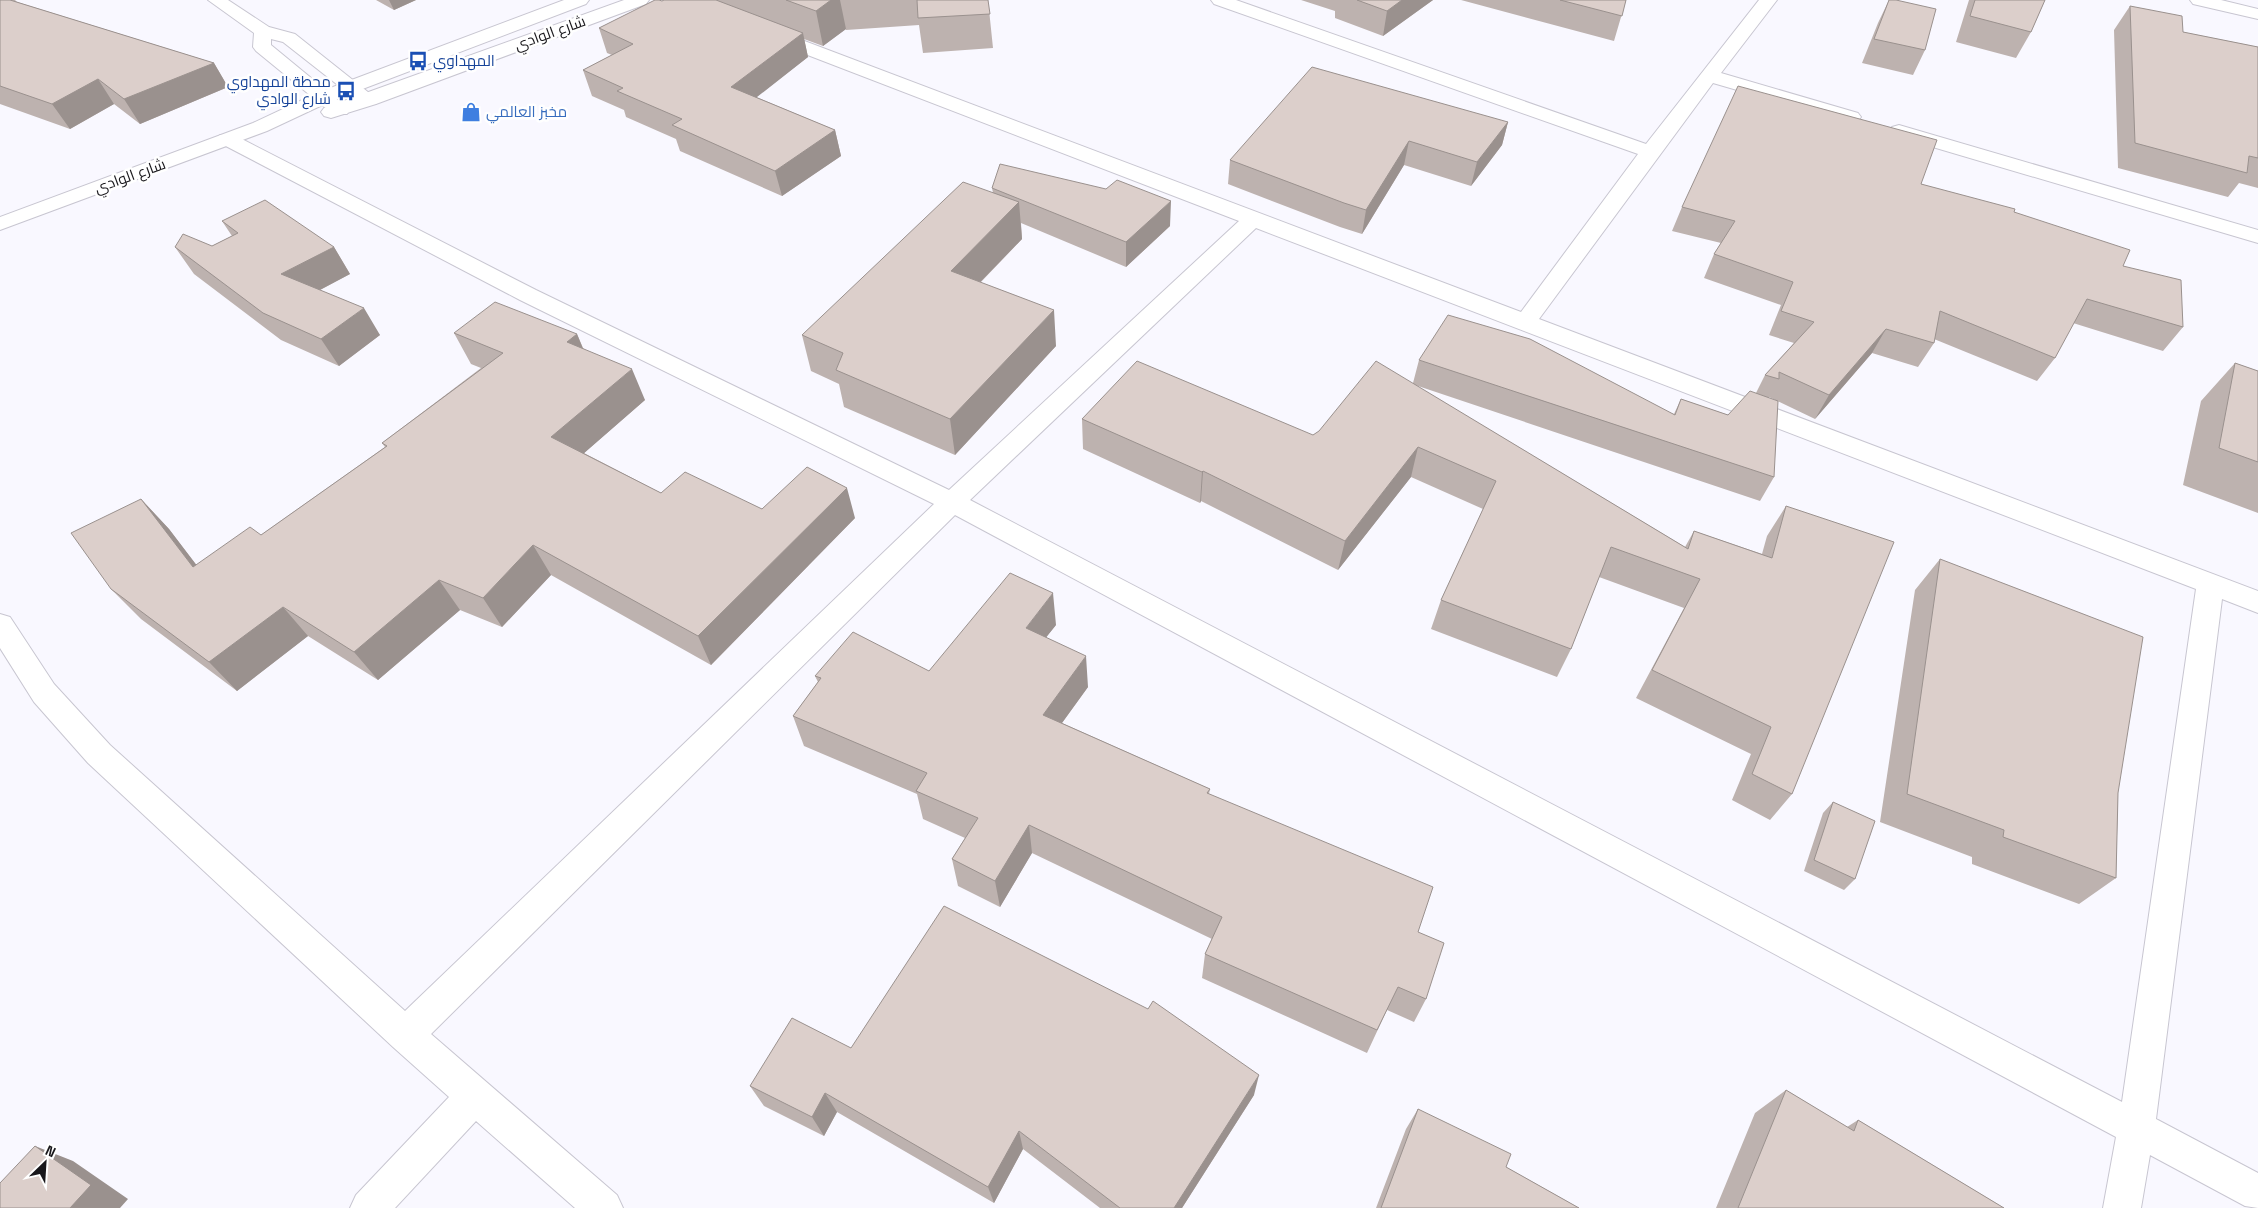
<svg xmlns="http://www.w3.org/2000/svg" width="2258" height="1208" viewBox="0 0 2258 1208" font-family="'Space Grotesk',Cairo,sans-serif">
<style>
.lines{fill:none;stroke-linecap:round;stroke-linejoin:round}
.minor-casing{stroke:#c8c6d1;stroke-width:2}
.tertiary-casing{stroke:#c8c6d1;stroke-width:2}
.secondary-casing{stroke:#c8c6d1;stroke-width:2}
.minor{fill:#fff;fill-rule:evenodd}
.tertiary{fill:#fff;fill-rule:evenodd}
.secondary{fill:#fff;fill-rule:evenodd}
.wall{fill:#bdb2af}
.shaded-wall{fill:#9a918e}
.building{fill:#dccfcb;stroke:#9a918e}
.labels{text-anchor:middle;stroke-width:5;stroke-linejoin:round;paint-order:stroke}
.far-street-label{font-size:15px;fill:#18171b;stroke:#fff}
.far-transit-label{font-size:15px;fill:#164399;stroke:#fff;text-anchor:start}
.far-shop-label{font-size:15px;fill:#366cbe;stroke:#fff;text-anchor:start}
</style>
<rect width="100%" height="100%" fill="#f9f8ff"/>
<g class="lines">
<defs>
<path id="minor" d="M1211,0H1236L1646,144L1759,0H1777L1721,73L1858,113L1861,117L1858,121H1844L1713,83L1539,319L2258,591V613L2222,599L2156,1119L2258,1173V1208L2245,1206L2150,1155L2141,1208H2103L2116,1137L955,515L431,1034L617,1195L623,1208H575L476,1121L395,1208H350L356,1195L449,1097L393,1047L88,763L34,702L0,648V614L10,617L54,684L110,745L405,1011L934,504L520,300L220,143L217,139L220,135H234L536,290L949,490L1239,221L766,39L763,35L766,31H778L1521,312L1638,154L1214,4ZM1256,228L2196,589L2122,1102L970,500Z
M1899,125L2258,230V243L1892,135L1889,131L1892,127Z"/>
<path id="tertiary" d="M208,0H228L269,27L295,34L378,100L376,104H362L283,42L271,39V45L350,110L347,114H333L256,51L253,47L254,33Z
M2190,0H2221L2258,9V19L2193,4Z"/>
<path id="secondary" d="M564,0H589L586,4L331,101L267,131L0,230V217L253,123L317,93Z
M624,0H649L646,4L376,104L331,118L324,116L321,112L324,108Z"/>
</defs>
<use href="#minor" class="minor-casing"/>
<use href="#tertiary" class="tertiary-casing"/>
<use href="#secondary" class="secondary-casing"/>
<use href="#minor" class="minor"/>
<use href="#tertiary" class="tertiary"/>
<use href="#secondary" class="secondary"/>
</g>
<path class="wall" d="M0,0H15L17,2L214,63L228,87L140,124L114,104L70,129L0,104Z
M376,0H416L394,10Z
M664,0H988L993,48L923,53L919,25L846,30V29L823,46L804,39L808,57L756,97L835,130L841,156L782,196L680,151L676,139L626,117L624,110L592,96L583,70L612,55L607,53L599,28Z
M1301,0H1433L1383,36L1335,18V11Z
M1461,0H1626L1614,41Z
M1889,0L1925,50L1913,75L1862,63L1878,23Z
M1969,0H2045L2031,32L2016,58L1956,42Z
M2130,6L2183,32L2258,47V188L2239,183L2228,197L2118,168L2114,30Z
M1508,122L1502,145L1471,186L1404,165L1362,234L1340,227L1228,184L1230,160Z
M1921,184L2014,212L2123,266L2183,327L2163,351L2073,323L2055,358L2037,381L1934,339V343L1918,367L1872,353L1815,419L1769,397V398L1774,477L1760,501L1415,385L1685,547L1694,531L1762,554L1767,536L1786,506L1792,794L1770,820L1732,800L1751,754L1636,698L1684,608L1599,577L1571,649L1557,677L1431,629L1441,600L1483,509L1411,477L1338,570L1201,501L1200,503L1083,449L1082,419L1313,435L1413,383L1419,360L1674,414L1681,399L1728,415L1756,393L1765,375L1794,343L1769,335L1781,305L1704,278L1714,254L1721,243L1672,231L1682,207Z
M992,188L1170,226L1126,267L1021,223L1022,239L981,282L1056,346L955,455L844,407L839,384L811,371L802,335L993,193Z
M222,221L334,247L350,274L320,290L380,335L339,366L281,340L194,274L175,247L212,246L232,236Z
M454,333L577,334L583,348L645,400L584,453L661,493L762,509L855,518L711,665L551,575L502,627L460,610L378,680L308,636L237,691L141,619L111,589L141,499L169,529L196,565L261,535L385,447L382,443L481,368L471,364Z
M2235,363L2258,371V513L2183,485L2201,401Z
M1940,559L2118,793L2116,878L2079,904L1972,864V857L1880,822L1915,590Z
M1056,625L1046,637L1088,687L1062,723L1210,789L1209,794L1418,932L1426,999L1414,1022L1387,1010L1367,1053L1202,978L1205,954L1212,939L1032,853L1000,907L958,886L952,859L965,838L923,819L917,794L804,746L793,716L818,682L815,676L929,671Z
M1833,802L1855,879L1844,890L1804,871L1823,813Z
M851,1048L1254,1095L1182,1208H1100L1023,1149L994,1203L837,1112L824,1136L764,1106L750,1086Z
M1786,1090L1847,1127L1858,1120L2004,1208H1716L1755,1113Z
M1418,1109L1506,1167L1579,1208H1376L1406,1129Z"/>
<path class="shaded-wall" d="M389,0H416L394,10Z
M831,0H840L846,29L823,46L816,11Z
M1402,0H1433L1383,36L1387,11Z
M803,33L808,57L738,112L731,87Z
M214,63L228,87L140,124L124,99Z
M98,79L114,104L70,129L52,104Z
M1508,122L1502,145L1471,186L1477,162Z
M835,130L841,156L782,196L775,171Z
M1409,141L1404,165L1362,234L1366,210Z
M1171,201L1170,226L1126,267V242Z
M1019,202L1022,239L956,307L951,271Z
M334,247L350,274L299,301L281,274Z
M364,308L380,335L339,366L321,339Z
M1054,310L1056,346L955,455L950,419Z
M1886,329L1872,353L1815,419L1829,395Z
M577,334L590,366L567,342Z
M632,369L645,400L567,468L551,437Z
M1418,447L1411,477L1338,570L1345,541Z
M1203,471L1201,501L1200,503L1202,472Z
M847,488L855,518L711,665L698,636Z
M141,499L169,529L221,597L193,567Z
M533,545L551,575L502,627L483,598Z
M439,580L460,610L378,680L354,652Z
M1053,593L1056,625L1029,659L1026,628Z
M283,607L308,636L237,691L209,662Z
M1086,656L1088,687L1046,745L1043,715Z
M1029,825L1032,853L1000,907L995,881Z
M1259,1075L1254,1095L1182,1208H1174Z
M825,1093L837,1112L824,1136L812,1117Z
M1019,1131L1023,1149L994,1203L988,1187Z
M35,1146L73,1161L128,1199L120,1208H70Z"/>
<path class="building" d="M0,0H10L214,63L124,99L98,79L52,104L0,86Z
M655,0H659L662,1L664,0H716L803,33L731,87L835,130L775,171L672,125L682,119L617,91L623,88L583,70L633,44L599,28Z
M786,0H831L816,11Z
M917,0H988L990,14L918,18Z
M1357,0H1402L1387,11Z
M1560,0H1626L1622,16Z
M1889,0H1896L1936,9L1925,50L1874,39Z
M1975,0H2045L2031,32L1970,16Z
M2130,6L2182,16L2183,32L2258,47V158L2249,156L2247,173L2135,143Z
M1312,67L1508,122L1477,162L1409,141L1366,210L1344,203L1230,160Z
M1738,86L1937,140L1921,184L2015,209L2014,212L2130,250L2123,266L2181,280L2183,327L2087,299L2055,358L1940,311L1934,343L1886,329L1829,395L1779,372V379L1765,375L1814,322L1781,311L1793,282L1714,254L1735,221L1682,207Z
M1000,164L1106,189L1117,180L1171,201L1126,242L992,188Z
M963,182L1019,202L951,271L1054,310L950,419L836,370L843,353L802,335Z
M265,200L334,247L281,274L364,308L321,339L263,313L175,247L183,234L212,246L238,233L222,221Z
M495,302L577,334L567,342L632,369L551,437L661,493L685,472L762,509L807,467L847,488L698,636L533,545L483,598L439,580L354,652L283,607L209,662L111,589L71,533L141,499L193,567L250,527L261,535L387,446L382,443L503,353L454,333Z
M1448,315L1530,339L1675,415L1681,399L1728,415L1750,391L1778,401L1774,477L1419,360Z
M1137,361L1313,435L1319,431L1376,361L1688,549L1694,531L1772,558L1786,506L1894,542L1792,794L1752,774L1771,727L1652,670L1700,579L1611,547L1571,649L1441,600L1496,481L1418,447L1345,541L1203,471L1202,472L1082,419Z
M2235,363L2258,371V462L2219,448Z
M1940,559L2143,637L2118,793L2116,878L2003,837L2004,830L1907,794Z
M1010,573L1053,593L1026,628L1086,656L1043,715L1210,789L1207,793L1433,887L1418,932L1444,943L1426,999L1398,987L1377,1030L1205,954L1222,917L1029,825L995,881L952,859L978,818L916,791L927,773L793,716L821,678L815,676L853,632L929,671Z
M1833,802L1875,821L1855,879L1814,860Z
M944,906L1148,1009L1153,1001L1259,1075L1174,1208H1120L1019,1131L988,1187L825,1093L812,1117L750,1086L792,1018L851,1048Z
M1786,1090L1854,1131L1858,1120L2004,1208H1738Z
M1418,1109L1511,1154L1506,1167L1579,1208H1381Z
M35,1146L91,1185L70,1208H0V1183Z"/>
<defs>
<symbol id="bus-bare" viewBox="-9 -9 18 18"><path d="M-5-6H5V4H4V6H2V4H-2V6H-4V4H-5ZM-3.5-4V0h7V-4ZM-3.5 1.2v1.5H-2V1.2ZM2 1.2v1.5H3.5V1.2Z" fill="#1a4fb4" stroke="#fff" stroke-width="2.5" paint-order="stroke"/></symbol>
<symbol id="shop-bare" viewBox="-9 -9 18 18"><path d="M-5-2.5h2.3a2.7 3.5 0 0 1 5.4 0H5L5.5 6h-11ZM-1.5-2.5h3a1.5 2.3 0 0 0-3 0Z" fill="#3f7fe0" stroke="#fff" stroke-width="2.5" paint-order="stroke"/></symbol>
</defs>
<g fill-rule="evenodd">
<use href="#bus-bare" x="404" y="47" width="28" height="28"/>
<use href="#bus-bare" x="332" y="77" width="28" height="28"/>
<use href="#shop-bare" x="457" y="98" width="28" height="28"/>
</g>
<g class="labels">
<g class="far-street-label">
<text transform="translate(550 33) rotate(-20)" y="5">شارع الوادي</text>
<text transform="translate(130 176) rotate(-20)" y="5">شارع الوادي</text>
</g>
<g class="far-transit-label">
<text x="433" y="66">المهداوي</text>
<text x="331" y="87" text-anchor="end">محطة المهداوي<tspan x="331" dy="17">شارع الوادي</tspan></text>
</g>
<g class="far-shop-label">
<text x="486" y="117">مخبز العالمي</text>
</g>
</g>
<g transform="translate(45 1163) rotate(25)" stroke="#ffffff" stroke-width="4" paint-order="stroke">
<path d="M0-4L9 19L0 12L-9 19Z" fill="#18171b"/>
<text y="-8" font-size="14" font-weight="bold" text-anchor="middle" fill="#18171b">N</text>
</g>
</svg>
